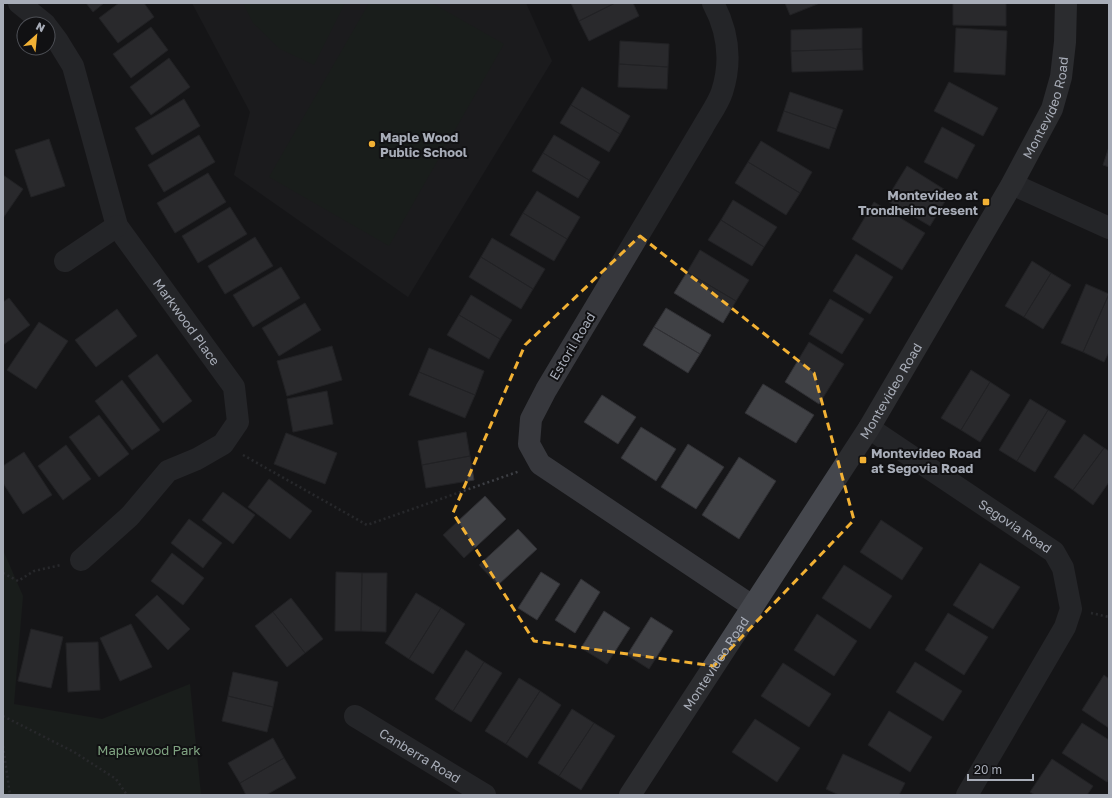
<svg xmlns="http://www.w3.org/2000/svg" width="1112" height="798" viewBox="0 0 1112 798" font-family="'Golos Text',sans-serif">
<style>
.built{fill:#222225}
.green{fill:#1e261f}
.building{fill:#404145;stroke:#303034}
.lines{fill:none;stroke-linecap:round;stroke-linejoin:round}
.path{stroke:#3d3f44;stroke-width:2.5;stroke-dasharray:2 3;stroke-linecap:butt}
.street{stroke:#37383d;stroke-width:22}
.secondary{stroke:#45474d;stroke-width:22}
.marked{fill:none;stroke:#f2b134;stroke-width:3;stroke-dasharray:8 5;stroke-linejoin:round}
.poi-dot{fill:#f2b134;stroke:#111113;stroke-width:1.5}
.labels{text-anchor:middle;stroke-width:4;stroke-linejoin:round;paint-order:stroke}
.street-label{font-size:13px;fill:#a8adb8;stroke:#111113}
.poi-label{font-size:13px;font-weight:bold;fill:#a8adb8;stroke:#111113;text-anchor:start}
.park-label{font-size:13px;fill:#7fa381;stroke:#111113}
</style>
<rect width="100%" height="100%" fill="#161618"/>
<path class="built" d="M192,3H526L552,61L408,297L234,175L250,112Z"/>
<path class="green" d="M243,3H345L314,65L280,49L253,23Z
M369,3H432L504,44L389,246L269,177Z
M3,550L23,596L14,704L102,719L190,684L201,795H3Z"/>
<path class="building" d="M86,3H104L93,12Z
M119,3H144L154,17L118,43L99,18Z
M571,3H615L579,21Z
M615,3H633L639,16L589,41L579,21Z
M785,3H820L790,15Z
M953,3H1006V26L953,25Z
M151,27L168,50L131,78L113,54Z
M862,28V49L791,51V30Z
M956,28L1007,31L1005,75L954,72Z
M620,41L669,44L668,67L619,64Z
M862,49L863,70L792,72L791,51Z
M169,58L190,87L151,115L130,87Z
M619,64L668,67L667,89L618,87Z
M949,82L998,108L983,136L934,111Z
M582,87L630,116L620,134L571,105Z
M790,92L843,110L836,129L784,111Z
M184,99L200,126L152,155L135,128Z
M571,105L620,134L609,152L560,123Z
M784,111L836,129L829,149L777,131Z
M942,127L975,145L957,179L924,162Z
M199,135L215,162L164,192L148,165Z
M554,135L600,162L589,180L543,153Z
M49,139L65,186L31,197L15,150Z
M761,141L812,172L800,193L748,162Z
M1109,147V167L1103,165Z
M543,153L589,180L578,198L532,171Z
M748,162L800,193L786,215L735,183Z
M907,166L950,193L930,226L886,200Z
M208,173L226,202L175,233L157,203Z
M3,175L23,189L3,218Z
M537,191L580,217L567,239L523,213Z
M733,200L777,227L764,247L721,220Z
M874,202L925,233L902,270L852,239Z
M230,207L247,234L198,263L182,236Z
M523,213L567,239L554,261L510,235Z
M721,220L764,247L752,266L708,240Z
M255,237L273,266L225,294L208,266Z
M492,238L545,269L533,289L481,257Z
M700,250L749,280L736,301L687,272Z
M856,254L893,277L870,314L833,291Z
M481,257L533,289L521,309L469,277Z
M1032,261L1051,273L1024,317L1005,306Z
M281,267L300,298L253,327L233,295Z
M687,272L736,301L723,323L674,293Z
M1051,273L1071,285L1043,329L1024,317Z
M1086,284L1109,294L1083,352L1061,343Z
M1109,294V352L1104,362L1083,352Z
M471,295L512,320L500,339L459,315Z
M9,298L30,325L3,345V302Z
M830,299L864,319L842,354L809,334Z
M305,303L321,330L279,356L262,328Z
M666,308L711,335L700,354L654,327Z
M117,309L137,336L96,367L75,340Z
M459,315L500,339L489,359L447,335Z
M39,322L68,341L36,389L7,370Z
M654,327L700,354L688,373L643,345Z
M809,342L844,364L819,404L785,382Z
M332,346L342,380L287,396L277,361Z
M429,348L484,371L475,395L419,372Z
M157,354L192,401L163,423L128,376Z
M971,370L990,382L961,430L941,418Z
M419,372L475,395L465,418L409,395Z
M122,380L160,430L132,450L95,401Z
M990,382L1010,395L980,442L961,430Z
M763,384L814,415L796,443L745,413Z
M327,391L333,424L293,432L287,399Z
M602,395L636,417L618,444L584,422Z
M1030,399L1048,410L1017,461L999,450Z
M1048,410L1066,421L1035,472L1017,461Z
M99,415L129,454L99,477L69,437Z
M641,427L676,449L656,481L621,458Z
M466,432L470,456L422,465L418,441Z
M286,433L337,453L325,484L274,464Z
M1084,434L1104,448L1073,490L1054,477Z
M688,444L724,467L696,509L661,487Z
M66,445L91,479L63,500L38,466Z
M1104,448L1109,451V482L1093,505L1073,490Z
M24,452L52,495L23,514L3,483V466Z
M470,456L474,480L426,488L422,465Z
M739,457L776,481L739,539L702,515Z
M269,479L312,511L290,539L248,507Z
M223,492L255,515L233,544L202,520Z
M485,496L506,519L464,558L443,535Z
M189,519L222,543L203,568L171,543Z
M881,520L923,548L902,580L860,552Z
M518,529L537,549L498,585L479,565Z
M172,553L204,578L183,605L151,581Z
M980,563L1020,587L993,629L953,605Z
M844,565L892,596L870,629L822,598Z
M336,572L362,573L361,631H335Z
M541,572L560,584L537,620L518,608Z
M362,573H387L386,632L361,631Z
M581,579L600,592L575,633L555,620Z
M416,593L441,608L409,659L385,643Z
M157,595L190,629L168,650L135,615Z
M291,598L323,639L305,653L273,612Z
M441,608L465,624L433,674L409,659Z
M604,611L630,628L607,664L581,648Z
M273,612L305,653L287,667L255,626Z
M948,613L988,637L964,675L925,650Z
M817,614L857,641L834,676L794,650Z
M651,617L673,631L649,669L627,655Z
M131,624L152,667L120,681L100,638Z
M31,629L63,637L51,688L18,681Z
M98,642L100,690L68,692L66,643Z
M466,650L484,662L453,711L435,699Z
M484,662L502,673L471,722L453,711Z
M915,662L962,691L943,721L896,692Z
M783,663L831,694L809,727L761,696Z
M233,672L278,682L273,707L228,696Z
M1104,675L1109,679V728L1082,710Z
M519,678L540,691L506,744L485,731Z
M540,691L561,705L527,758L506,744Z
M228,696L273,707L267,732L222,721Z
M572,709L594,723L559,776L538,763Z
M889,711L932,737L910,772L868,745Z
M755,719L800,748L777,782L732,752Z
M594,723L615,736L581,790L559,776Z
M1082,723L1109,740V778L1107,782L1062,753Z
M273,738L284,758L240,783L228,763Z
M843,754L905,783L899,795H839L826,789Z
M284,758L296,778L266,795H246L240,783Z
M1052,759L1093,786L1087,795H1035L1030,792Z"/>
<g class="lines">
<path class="path" d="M243,455L367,525L520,471
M3,573L18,581L34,571L61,565
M1091,613L1109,617
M3,716L74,752L116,779L127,795
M3,746L10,795"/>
<g class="street">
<path d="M19,3L45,24"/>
<path d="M713,3C728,31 732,61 722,92C718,104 709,116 703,127L546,390L531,419L529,444L540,464L752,606"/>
<path id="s1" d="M48,28L57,40L73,66L117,226L234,387L238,422L223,444L197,459L168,471L130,516L81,560"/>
<path d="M1012,184L1109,228"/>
<path d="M65,261L117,226"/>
<path id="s2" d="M869,428L1054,552L1063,568L1071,609L1065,627L967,795"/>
<path id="s3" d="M355,716L485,795"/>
</g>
<path class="secondary" id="s4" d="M630,795L869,428L1012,184L1052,109L1061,77L1065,42L1066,3"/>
</g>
<path d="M0 0H1112V798H0ZM640,236L814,373L854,520L714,666L534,641L453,513L525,345Z" fill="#161618" fill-opacity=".55" fill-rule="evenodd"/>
<path class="marked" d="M640,236L814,373L854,520L714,666L534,641L453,513L525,345Z"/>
<g class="poi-dot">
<circle cx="372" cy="144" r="4"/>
<rect x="982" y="198" width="8" height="8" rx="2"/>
<rect x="859" y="456" width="8" height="8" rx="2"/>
</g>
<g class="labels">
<g class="street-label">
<text dy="5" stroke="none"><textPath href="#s4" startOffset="805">Montevideo Road</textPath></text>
<text dy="5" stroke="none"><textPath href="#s1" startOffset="330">Markwood Place</textPath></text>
<text transform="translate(572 346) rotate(-59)" y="5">Estoril Road</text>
<text dy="5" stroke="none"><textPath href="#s4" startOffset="481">Montevideo Road</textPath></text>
<text dy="5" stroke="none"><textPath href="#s2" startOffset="176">Segovia Road</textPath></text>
<text dy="5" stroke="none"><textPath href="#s4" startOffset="157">Montevideo Road</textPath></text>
<text dy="5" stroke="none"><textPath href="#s3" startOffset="76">Canberra Road</textPath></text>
</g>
<g class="poi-label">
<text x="380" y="142">Maple Wood<tspan x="380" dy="15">Public School</tspan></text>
<text x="978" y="200" text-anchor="end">Montevideo at<tspan x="978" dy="15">Trondheim Cresent</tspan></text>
<text x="871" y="458">Montevideo Road<tspan x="871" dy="15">at Segovia Road</tspan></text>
</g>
<g class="park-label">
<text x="149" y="755">Maplewood Park</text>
</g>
</g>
<rect width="1112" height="798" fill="none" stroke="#a8adb8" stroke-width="8"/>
<g transform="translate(36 36) rotate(27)"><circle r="19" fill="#111113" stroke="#4d4f55"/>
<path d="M0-3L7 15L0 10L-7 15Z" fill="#f2b134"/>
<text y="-6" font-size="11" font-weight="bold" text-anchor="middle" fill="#a8adb8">N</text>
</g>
<path d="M968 774v6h65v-6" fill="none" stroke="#a8adb8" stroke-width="2"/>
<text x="974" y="774" font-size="12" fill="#a8adb8" stroke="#111113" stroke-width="3" paint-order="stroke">20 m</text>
</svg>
